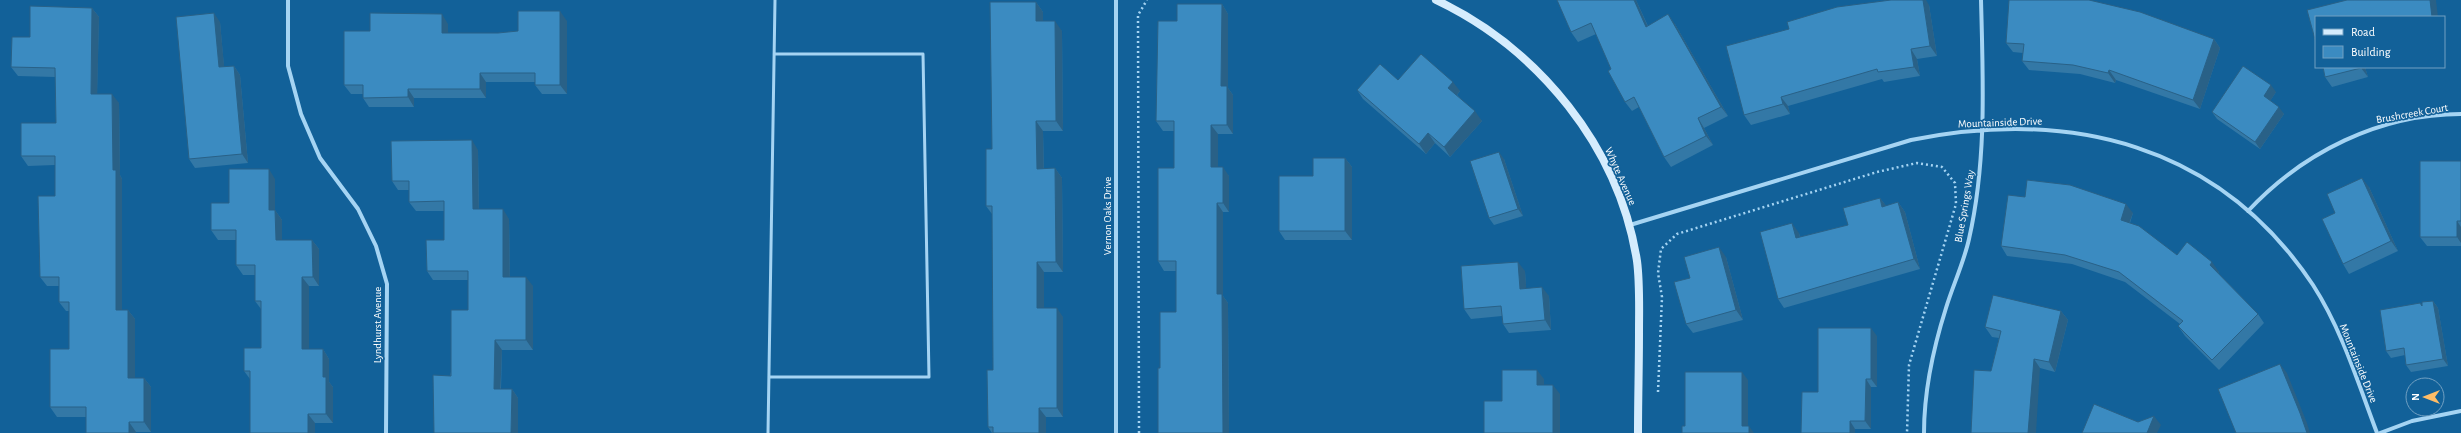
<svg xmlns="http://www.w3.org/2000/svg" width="2461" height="433" viewBox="0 0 2461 433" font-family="'Alegreya Sans',sans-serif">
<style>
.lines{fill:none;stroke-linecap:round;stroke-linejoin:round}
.path{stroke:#a5d4f3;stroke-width:2.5;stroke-dasharray:2 3;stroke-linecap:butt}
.lane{stroke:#a5d4f3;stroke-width:3}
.street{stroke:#a5d4f3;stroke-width:4}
.secondary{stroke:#d5ecfd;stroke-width:8}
.wall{fill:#3378a6}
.shaded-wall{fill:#296187}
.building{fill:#3b8bc1;stroke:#296187}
.labels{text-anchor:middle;stroke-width:3.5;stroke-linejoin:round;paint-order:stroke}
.street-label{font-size:11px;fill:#fff;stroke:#126199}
</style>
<rect width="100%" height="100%" fill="#126199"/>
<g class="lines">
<path class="path" d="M1658,392L1662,297L1658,273L1661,249L1677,234L1877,172L1917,163L1942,167L1955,183L1956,204L1909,365L1907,433
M1139,433L1138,15L1147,0"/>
<path class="lane" d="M769,377H929L923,54H774
M768,433L775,0"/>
<path class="street" d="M288,0V66L301,114L320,158L358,209L376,246L387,284L386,433
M2248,211C2303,152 2380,114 2461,114
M1630,225L1911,140C2071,108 2219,144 2313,285C2342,330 2358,383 2377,433
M1116,433V0
M1924,433C1924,390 1933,349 1946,308C1953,285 1964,262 1969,239C1987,160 1983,80 1981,0
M2380,433L2412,421L2461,411"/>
<path class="secondary" d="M1436,0C1539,49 1619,147 1637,261C1640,284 1639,309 1639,333C1639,366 1638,400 1638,433"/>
</g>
<path class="wall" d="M1557,0H1636L1648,26L1675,24L1728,116L1704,128L1713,145L1671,167L1664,157L1639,107L1632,111L1625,102L1596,34L1578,42L1571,32Z
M1036,2L1043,12V21L1062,31L1063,131H1043L1044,169L1055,168L1062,178L1063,272H1044V308L1063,317V417H1046V433H992L988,427L993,370L992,214L986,206L992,149Z
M1222,4L1228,14V88L1233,95V134H1218V167L1229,176V212H1223V296L1228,303L1229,433H1158L1160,368L1176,312V271H1164L1158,261L1174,168V131H1163L1156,121L1177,21Z
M1929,5L1937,56L1917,59L1920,76L1884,82L1882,79L1788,106L1790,114L1751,125L1744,115Z
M92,8L99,17L97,94L119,103L120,175L122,179V310H128L135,319V378H144L151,387V432H136V433L86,417H57L50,407L69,349V311H66L59,302V286H47L40,277L55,196V165L28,166L21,156L56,123L55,77L18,76L11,67L30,37Z
M567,21V94H542L535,85V82H486V98H414V107H369L363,98V94H351L344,85L370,31L448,24V33H498L518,31Z
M220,22L224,67L234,66L240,75L248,163L195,168L189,159Z
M2214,39L2220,48L2200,109L2116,80L2115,83L2080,74L2029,70L2022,61L2023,53L2013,52L2006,43Z
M2323,67H2365L2368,77L2332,87L2325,77Z
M2406,67H2423L2407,68Z
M1398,80L1460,91L1457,95L1482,121L1450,157L1435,143L1426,154L1363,99L1357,90Z
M2276,92L2270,101L2284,114L2260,149L2217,119L2212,112Z
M478,150L479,209L509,219L510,277L533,286V350H502L501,389H512L518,398V433H434L468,310V280H433L427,271L444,240V211H416L409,202V190H398L392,181Z
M1345,158L1352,167V240H1285L1279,231L1313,176Z
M1504,159L1523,216L1494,225L1489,218Z
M2461,161V246H2427L2420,237Z
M275,179V210L282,220V240H312L319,249V286H309V349H323L329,359V382L333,387V423H315V433H250V379L244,371L261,348V309L255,301V275H243L236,265V240H218L211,230Z
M2369,187L2398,251L2349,274L2343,264L2335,213Z
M1880,198L1886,206L1898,202L1905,212L1920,269L1784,308L1778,299L1799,233L1800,237L1848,225Z
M2133,213L2130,223L2177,255L2219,272L2218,273L2258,314L2264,323L2219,370L2185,336L2178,326L2180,324L2125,282L2072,264L2007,256L2001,246Z
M1726,257L1743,320L1693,333L1686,324L1690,278Z
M1525,271L1526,288L1549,296L1551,330L1509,333L1503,324L1502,316L1471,319L1464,309Z
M2433,301L2438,308L2448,366L2411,372L2406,365L2405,355L2391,358L2386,351L2420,303L2422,305Z
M2061,311L2068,320L2055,372L2040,368L1991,371L1999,338L1992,337L1985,327Z
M1877,336V387H1871V429H1855V433L1818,392Z"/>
<path class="shaded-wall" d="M1634,0H1636L1652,36L1646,27Z
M1923,0H1926L1929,5L1937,56L1930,46Z
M2430,0H2436L2438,17H2432Z
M1036,2L1043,12V31L1036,21Z
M1222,4L1228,14V88L1233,95V134L1227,125L1221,86Z
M92,8L99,17L97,103L91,94Z
M560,11L567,21V94L560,85Z
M214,13L220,22L225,76L219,67Z
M442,14L448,24V42L442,33Z
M1668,14L1675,24L1728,116L1721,107Z
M1055,21L1062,31L1063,131L1056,121Z
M2214,39L2220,48L2200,109L2193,100Z
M1911,49L1917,59L1920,76L1914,67Z
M234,66L240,75L248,163L242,154Z
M2361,67H2365L2368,77L2361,68Z
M2109,70L2116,80L2115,83L2108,73Z
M480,73L486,82V98L480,89Z
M1453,82L1460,91L1455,97L1448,88Z
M2271,85L2276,92L2269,103L2264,96Z
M408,89L414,98V107L408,97Z
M112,94L119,103L120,175L122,179V319L116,310L113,170Z
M1781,97L1788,106L1790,114L1783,104Z
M2279,107L2284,114L2260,149L2255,142Z
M1475,111L1482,121L1450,157L1444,147Z
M1698,118L1704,128L1713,145L1706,136Z
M1036,121L1043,131L1044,178L1037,169Z
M1211,125L1218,134V176L1211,167Z
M1428,133L1435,143L1426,154L1419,144Z
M472,140L478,150L479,219L473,209Z
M1499,152L1504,159L1523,216L1518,209Z
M1345,158L1352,167V240L1345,231Z
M1223,167L1229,176V212L1223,203Z
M1055,168L1062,178L1063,272L1056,262Z
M269,169L275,179V220L269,210Z
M2362,178L2369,187L2398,251L2391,241Z
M1880,198L1887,207H1882Z
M1898,202L1905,212L1920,269L1914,259Z
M1217,203L1223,212V296L1228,303L1229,433H1223L1217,294Z
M2126,204L2133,213L2127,229L2121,220Z
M503,209L509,219L510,286L503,277Z
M275,210L282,220V249L276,240Z
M2457,221L2461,227V243L2457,237Z
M1792,223L1799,233L1802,248L1796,238Z
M312,240L319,249V286L313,277Z
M1719,247L1726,257L1743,320L1736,310Z
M1037,262L1044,272V317L1037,308Z
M1518,262L1525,271L1527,298L1520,289Z
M2212,262L2219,272L2217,275L2210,265Z
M302,277L309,286V359L302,349Z
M526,277L533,286V350L526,340Z
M1542,287L1549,296L1551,330L1545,320Z
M2433,301L2438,308L2448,366L2443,359Z
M1057,308L1063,317V417L1057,408Z
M128,310L135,319V387L128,378Z
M2061,311L2068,320L2055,372L2049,362Z
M1871,328L1877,336V387L1871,379Z
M495,340L502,350L500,398L494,389Z
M323,349L329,359V382L333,387V423L326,414L323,377Z
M2034,359L2040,368L2036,433H2028Z
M2280,364L2287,373L2307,423L2310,433H2307Z
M1537,370L1544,379V394L1537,385Z
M1742,372L1748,380V433L1742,426Z
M144,378L151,387V432L144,422Z
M1866,379L1871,387V429L1865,421Z
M1553,385L1560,394V433H1553Z
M512,389L518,398V433H511Z
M1039,408L1046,417V433H1039Z
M308,414L315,423V433H308Z
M2154,416L2161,425L2157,433H2147Z
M1850,421L1855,429V433H1850Z
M129,422L136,432V433H129Z
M1749,426L1754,433H1749Z"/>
<path class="building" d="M1557,0H1634L1646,27L1668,14L1721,107L1698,118L1706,136L1664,157L1634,97L1625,102L1608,71L1611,69L1591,23L1571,32Z
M1891,0H1923L1930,46L1911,49L1914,67L1878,72L1877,69L1781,97L1783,104L1744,115L1726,46L1789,29L1787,22L1837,7Z
M2009,0H2089L2140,12L2214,39L2193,100L2109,70L2108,73L2073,65L2022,61L2024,44L2006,43Z
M2347,0H2430L2432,17H2316V43L2307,10Z
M990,2H1036V21H1055L1056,121H1036L1037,169L1055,168L1056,262H1037V308H1057V408H1039V433H993V427H988L987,370H993L992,206H986V149H992Z
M1177,4H1222L1221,86H1227V125H1211V167H1223V203H1217V294H1222L1223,433H1158V368H1160V312H1176V261H1158V168H1174V121H1156L1158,21H1177Z
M30,6L92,8L91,94H112L113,170H116V310H128V378H144V422H129V433H86V407H50V349H69V302H59V277H40L38,196H55V156H21V123H56L55,68L11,67L12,37H30Z
M518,11H560V85H535V73H480V89H408V97L363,98V85H344V31H370V13L442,14V33H498L518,31Z
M214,13L219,67L234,66L242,154L189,159L176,17Z
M1421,54L1453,82L1448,88L1475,111L1444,147L1428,133L1419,144L1357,90L1380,64L1398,80Z
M2243,66L2271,85L2264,96L2279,107L2255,142L2212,112Z
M2323,67H2361V68L2325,77Z
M472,140L473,209H503V277H526V340H495L494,389H512L511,433H434L433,375L451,376V310H468V271H427L426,240H444V201L409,202V181H392L391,141Z
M1499,152L1518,209L1489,218L1470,161Z
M1313,158H1345V231H1279V176H1313Z
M2420,161H2461V221H2457V237H2420Z
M229,169H269V210H275L276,240H312L313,277H302V349H323V377H326V414H308V433H250V371H244V348H261V301H255V265H236V230H211V203H229Z
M2362,178L2391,241L2343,264L2322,219L2335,213L2327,194Z
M2027,180L2070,185L2126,204L2121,220L2139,226L2177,255L2187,242L2212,262L2210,265L2258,314L2212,360L2178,326L2183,321L2119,272L2065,255L2001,246L2008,195L2025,197Z
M1880,198L1882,207L1898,202L1914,259L1778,299L1760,232L1792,223L1796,238L1848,225L1843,208Z
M1719,247L1736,310L1686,324L1674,282L1690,278L1684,257Z
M1518,262L1520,289L1542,287L1545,320L1503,324L1501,306L1464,309L1461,266Z
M1993,295L2061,311L2049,362L2034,359L2028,433H1971L1974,370L1991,371L2001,331L1985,327Z
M2433,301L2443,359L2406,365L2404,348L2386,351L2380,310L2420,303L2422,306V302Z
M1818,328H1871V379H1866L1865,421H1850V433H1801L1802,392H1818Z
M2280,364L2300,413L2307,433H2236L2218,389Z
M1502,370H1537V385H1553V433H1484V401H1502Z
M1685,372H1742V426H1749V433H1682V426H1685Z
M2094,404L2138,422L2154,416L2147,433H2082Z"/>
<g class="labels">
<g class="street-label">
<text transform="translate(2412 113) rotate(-10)" y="4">Brushcreek Court</text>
<text transform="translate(2000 122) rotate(-2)" y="4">Mountainside Drive</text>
<text transform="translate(1621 176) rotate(66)" y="4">Whyte Avenue</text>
<text transform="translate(1964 206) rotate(-80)" y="4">Blue Springs Way</text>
<text transform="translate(1107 216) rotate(-90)" y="4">Vernon Oaks Drive</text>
<text transform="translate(377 325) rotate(-90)" y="4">Lyndhurst Avenue</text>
<text transform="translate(2359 363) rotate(68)" y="4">Mountainside Drive</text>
</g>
</g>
<rect x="2315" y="16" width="130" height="52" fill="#126199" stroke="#71a0c2"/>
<rect x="2323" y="29" width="20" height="6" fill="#d5ecfd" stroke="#71a0c2"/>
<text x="2351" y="36" font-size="12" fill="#ffffff">Road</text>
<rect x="2323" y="46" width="20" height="12" fill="#3b8bc1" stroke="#71a0c2"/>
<text x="2351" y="56" font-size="12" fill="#ffffff">Building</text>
<g transform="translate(2425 397) rotate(270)"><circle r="19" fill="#126199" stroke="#71a0c2"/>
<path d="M0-3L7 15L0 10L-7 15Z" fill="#ffbd67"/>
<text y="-6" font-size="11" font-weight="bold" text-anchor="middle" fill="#ffffff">N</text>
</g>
</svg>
